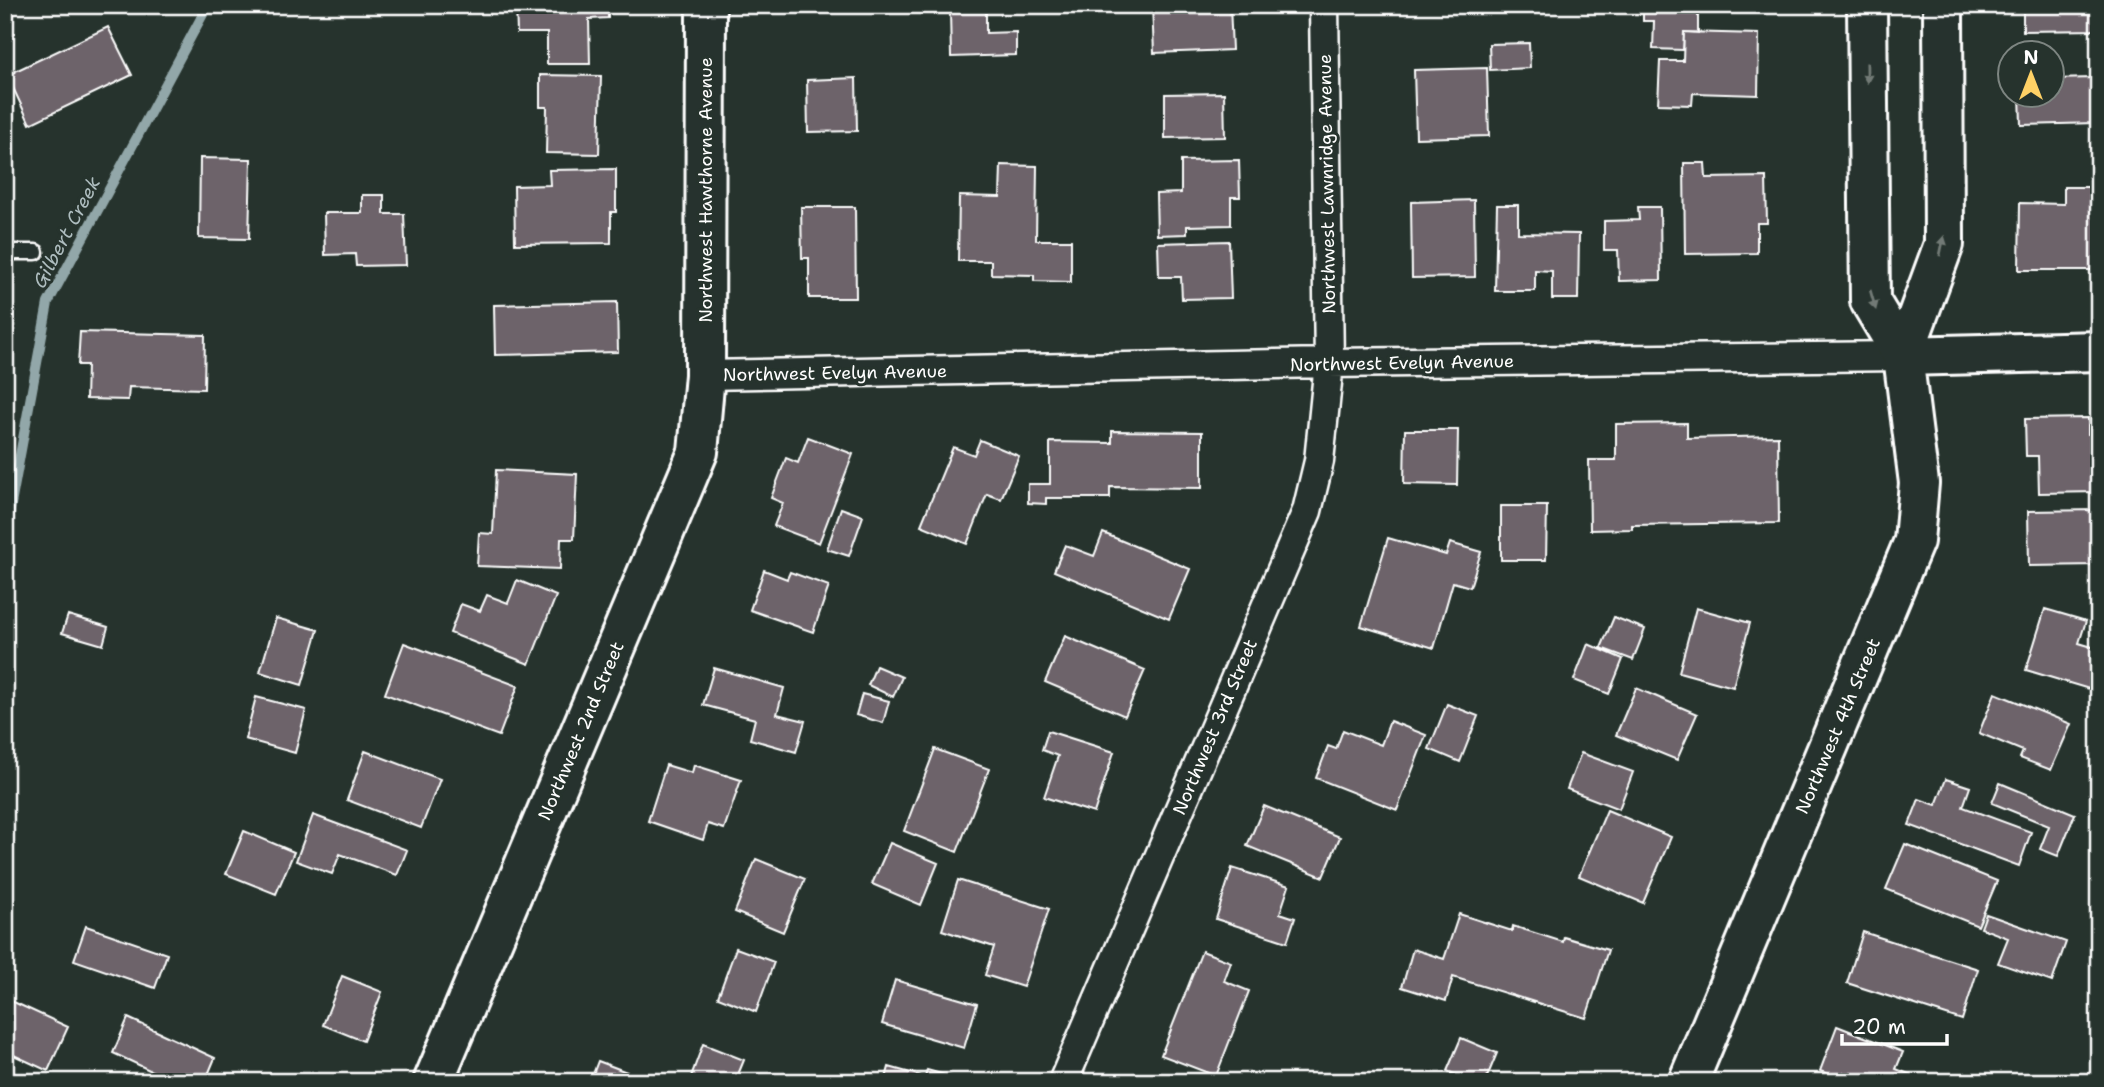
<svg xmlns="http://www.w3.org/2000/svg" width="2104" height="1087" viewBox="0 0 2104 1087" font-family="'Shantell Sans',sans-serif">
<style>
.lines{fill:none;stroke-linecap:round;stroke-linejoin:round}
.stream{stroke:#92a7a9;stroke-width:10}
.building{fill:#6d646b;stroke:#fff;stroke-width:2}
.lane-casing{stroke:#fff;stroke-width:19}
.street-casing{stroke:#fff;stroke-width:33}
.secondary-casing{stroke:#fff;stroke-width:44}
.lane{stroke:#26332d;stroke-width:14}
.street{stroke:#26332d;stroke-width:28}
.secondary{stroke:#26332d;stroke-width:38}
.oneway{fill:#727a76}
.labels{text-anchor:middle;stroke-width:6;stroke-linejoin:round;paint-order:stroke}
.street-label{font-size:18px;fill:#fff;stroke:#26332d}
.water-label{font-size:19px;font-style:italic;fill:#aebdbf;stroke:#26332d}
</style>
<rect width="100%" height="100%" fill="#26332d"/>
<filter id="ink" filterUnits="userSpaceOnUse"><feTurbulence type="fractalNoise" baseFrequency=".0143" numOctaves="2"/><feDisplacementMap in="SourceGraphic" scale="14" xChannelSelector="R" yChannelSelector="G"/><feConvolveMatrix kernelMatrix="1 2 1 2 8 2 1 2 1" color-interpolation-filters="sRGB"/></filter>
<g filter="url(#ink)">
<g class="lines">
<path class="stream" d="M5,537L48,303L208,5"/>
</g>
<path class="building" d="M516,5H608V18L589,19L590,64H547V33H517Z
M1152,5H1230L1232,50L1154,53Z
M1501,5H1544V10H1501Z
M1643,5H1698V33L1684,32L1683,50L1653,49L1654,21H1643Z
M2023,5H2099V30L2023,31Z
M986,9V33L1016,32V55L951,57L950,10Z
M108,27L132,75L30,124L7,75Z
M1684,32L1759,34L1758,95L1693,93L1692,105L1658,104L1660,61H1683Z
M1529,43L1530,68L1490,70L1489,44Z
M1487,68L1489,136L1416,138L1414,70Z
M540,75L601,76L599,154L546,153L547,107H540Z
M856,78L857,131L808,132L807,80Z
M2094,78L2095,123L2021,125L2020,94H2052V79Z
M1224,93L1225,137L1165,138V94Z
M200,158L251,159L249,239L199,238Z
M1239,160L1240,197H1231V225L1187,226V234L1157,235L1156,194L1181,193V161Z
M1684,163H1705L1706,178L1766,177L1767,223H1757V253L1685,254Z
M1001,165L1037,166L1036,240H1071V282L1034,281V275L991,274V261H958L959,196L1000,197Z
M616,169V212H611V243L515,244L514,186L550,185L549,170Z
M2064,187H2099V270H2019L2020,203L2064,204Z
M362,195H384V214H404L406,265L356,266L355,254L325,255L324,213H362Z
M1474,200L1475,277L1412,278L1411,202Z
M1497,205H1518V233L1579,234L1578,299H1552V271L1535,270V291H1495Z
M801,207H855L856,298H809V258H802Z
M1638,207H1660L1661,280L1619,281L1618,250H1604V221L1639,220Z
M1229,241L1231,298L1182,299L1181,277H1159L1158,243Z
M617,302L618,352L495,355L494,305Z
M80,332L205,335L204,389L129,387L128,400L86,399L87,365H78Z
M2088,418V434H2099V492L2039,493L2038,456H2026L2025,419Z
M1687,423V438L1778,436L1779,523L1632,525V529L1590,530L1589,460H1616V424Z
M1405,430H1458L1457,485L1404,484Z
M1112,431L1202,432V488L1110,487V498H1046V504L1028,503V484H1050V442L1112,443Z
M808,437L853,454L819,543L774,526L783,503L771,498L786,458L798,463Z
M980,440L1019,456L1001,499L987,494L967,544L921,525L953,447L974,455Z
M496,470L577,474L574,539H561L560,569L477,566L479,533L493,534Z
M1501,506H1547L1546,560H1501Z
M841,508L863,516L849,556L827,549Z
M2099,510V565L2029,566L2028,511Z
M1103,533L1190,569L1169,619L1054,571L1065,545L1094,556Z
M1388,538L1446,555L1450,543L1481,552L1470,587L1453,582L1434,648L1361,626Z
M764,570L787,579L790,572L829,586L813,632L750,610Z
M517,580L556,596L529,664L450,633L461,604L480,611L487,595L508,603Z
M1696,608L1750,623L1733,687L1679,672Z
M2045,609L2086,621L2079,643L2099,649V692L2026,670Z
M68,615L108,627L103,645L62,633Z
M1614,617L1645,629L1633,660L1601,648Z
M276,618L318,630L302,685L260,672Z
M1065,636L1145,670L1125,716L1045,682Z
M404,643L518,686L499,736L385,694Z
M1588,644L1623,659L1609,694L1574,680Z
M876,666L902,677L893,697L868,685Z
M714,668L784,688L777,714L805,721L796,752L750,739L755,719L703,705Z
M1636,688L1697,714L1677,760L1616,735Z
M1995,693L2071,724L2051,770L2020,758L2023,751L1979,733Z
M862,694L889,701L883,723L856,715Z
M256,697L306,710L295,753L245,739Z
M1447,704L1478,716L1460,762L1429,749Z
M1390,721L1426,735L1397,810L1316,778L1328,746L1336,749L1343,730L1381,745Z
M1048,731L1114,752L1094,813L1044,797L1058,756L1042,750Z
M935,749L989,769L957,852L904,831Z
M365,751L440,779L421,828L347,800Z
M1581,753L1633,772L1619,809L1567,789Z
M666,765L692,773L694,765L741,780L724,829L708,824L703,840L648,821Z
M1946,779L1970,787L1963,807L2031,832L2019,866L1909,825L1919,799L1936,805Z
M2000,783L2075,814L2058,856L2040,849L2049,826L1992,803Z
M1264,806L1340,837L1323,877L1247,846Z
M1607,810L1671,837L1643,903L1579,876Z
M313,815L407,850L397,875L340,854L332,874L296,861Z
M244,831L294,852L276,894L226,874Z
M890,843L938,863L921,905L872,884Z
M1905,844L1997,881L1978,926L1886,889Z
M756,859L805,879L783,932L735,912Z
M1232,868L1289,886L1280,913L1295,918L1287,942L1216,919Z
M958,880L1049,909L1023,987L985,975L994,947L942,930Z
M1459,914L1512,931L1513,926L1563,942L1564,937L1608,950L1586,1018L1453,977L1446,1001L1402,987L1413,949L1444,959Z
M1986,914L2066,942L2052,982L1998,963L2008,938L1981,928Z
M86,926L167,954L155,988L74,960Z
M1863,932L1978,969L1962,1020L1847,983Z
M736,948L774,962L756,1012L718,997Z
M1202,951L1231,962L1224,981L1249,991L1216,1076L1161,1055Z
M342,976L382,992L363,1041L323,1025Z
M895,980L977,1004L964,1048L882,1024Z
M7,999L68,1027L48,1071L5,1051Z
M128,1018L215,1058L205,1082H175L113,1053Z
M1837,1026L1903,1052L1896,1069L1919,1078L1917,1082H1849L1820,1071Z
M1461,1038L1497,1053L1485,1082H1473L1447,1071Z
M703,1044L744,1060L735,1082H689Z
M598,1061L653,1082H590Z
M889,1067L925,1077L927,1070L963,1080L885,1082Z"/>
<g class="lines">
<defs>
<path id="lane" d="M5,252H36"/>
<path id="street" d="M705,375L1329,363L1903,356
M1063,1082L1307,511L1319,461L1329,363L1324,5"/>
<path id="secondary" d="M1903,356L1944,244L1943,5
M1903,356L2099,351
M433,1082L698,452L705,375L706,5
M1688,1082L1914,541L1919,483L1903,356L1870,301L1867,5"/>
</defs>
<use href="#lane" class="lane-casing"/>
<use href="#street" class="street-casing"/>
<use href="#secondary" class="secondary-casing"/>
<use href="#lane" class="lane"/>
<use href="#street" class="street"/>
<use href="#secondary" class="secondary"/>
</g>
<defs><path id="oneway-solid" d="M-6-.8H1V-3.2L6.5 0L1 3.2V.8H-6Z" transform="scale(1.75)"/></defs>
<g class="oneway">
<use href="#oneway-solid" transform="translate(1867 73) rotate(89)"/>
<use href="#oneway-solid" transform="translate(1942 246) rotate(-78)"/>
<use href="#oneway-solid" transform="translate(1873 300) rotate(74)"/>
</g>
</g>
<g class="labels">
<g class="street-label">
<text transform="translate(1327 184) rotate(-91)" y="6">Northwest Lawnridge Avenue</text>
<text transform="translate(706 190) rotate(-90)" y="6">Northwest Hawthorne Avenue</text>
<text transform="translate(1402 363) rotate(-1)" y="6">Northwest Evelyn Avenue</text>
<text transform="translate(835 373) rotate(-1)" y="6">Northwest Evelyn Avenue</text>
<text transform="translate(1838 726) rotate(-67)" y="6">Northwest 4th Street</text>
<text transform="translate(1215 727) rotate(-67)" y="6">Northwest 3rd Street</text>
<text transform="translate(581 731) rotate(-67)" y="6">Northwest 2nd Street</text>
</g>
<g class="water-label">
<text transform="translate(66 232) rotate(-62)" y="7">Gilbert Creek</text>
</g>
</g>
<rect width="2104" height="1087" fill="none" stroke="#26332d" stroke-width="28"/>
<rect x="14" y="14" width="2076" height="1059" fill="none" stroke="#fff" stroke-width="2.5" filter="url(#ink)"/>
<g transform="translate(2031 74)"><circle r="33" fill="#26332d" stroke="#7d8581" stroke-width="2"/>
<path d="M0-5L12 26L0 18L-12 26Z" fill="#ffd166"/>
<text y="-10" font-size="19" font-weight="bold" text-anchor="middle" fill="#ffffff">N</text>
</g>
<path d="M1842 1034v10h105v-10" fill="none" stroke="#ffffff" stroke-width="3.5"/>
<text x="1852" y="1034" font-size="21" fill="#ffffff" stroke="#26332d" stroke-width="5" paint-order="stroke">20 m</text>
</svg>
